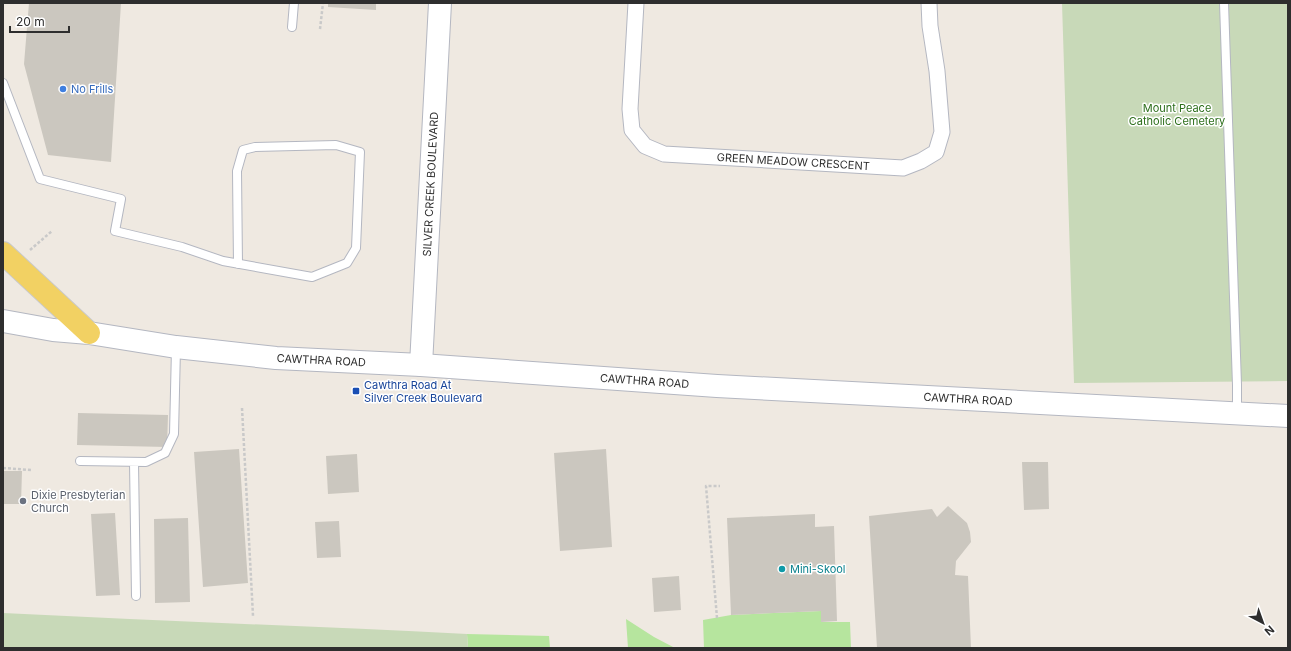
<svg xmlns="http://www.w3.org/2000/svg" width="1291" height="651" viewBox="0 0 1291 651" font-family="Inter,sans-serif">
<style>
.green{fill:#b6e59e}
.cemetery{fill:#c8d9b8}
.building{fill:#cbc7bf}
.lines{fill:none;stroke-linecap:round;stroke-linejoin:round}
.lane-casing{stroke:#b4b7c1;stroke-width:10}
.street-casing{stroke:#b4b7c1;stroke-width:17}
.secondary-casing{stroke:#b4b7c1;stroke-width:24}
.primary-casing{stroke:#c9c9c9;stroke-width:24}
.path{stroke:#c9c9c9;stroke-width:2.5;stroke-dasharray:3 2;stroke-linecap:butt}
.lane{stroke:#fff;stroke-width:8}
.street{stroke:#fff;stroke-width:15}
.secondary{stroke:#fff;stroke-width:22}
.primary{stroke:#f2d163;stroke-width:22}
.shop-dot{fill:#3f7fe0;stroke:#fff;stroke-width:1.5}
.transit-dot{fill:#1a4fb4;stroke:#fff;stroke-width:1.5}
.worship-dot{fill:#6b7280;stroke:#fff;stroke-width:1.5}
.culture-dot{fill:#0f9aa8;stroke:#fff;stroke-width:1.5}
.labels{text-anchor:middle;stroke-width:3;stroke-linejoin:round;paint-order:stroke}
.shop-label{font-size:11px;fill:#366cbe;stroke:#fff;text-anchor:start}
.park-label{font-size:11px;fill:#2c6e1b;stroke:#fff}
.street-label{font-size:11px;fill:#2e2e2e;stroke:#fff}
.transit-label{font-size:11px;fill:#164399;stroke:#fff;text-anchor:start}
.worship-label{font-size:11px;fill:#5b616d;stroke:#fff;text-anchor:start}
.culture-label{font-size:11px;fill:#0d838f;stroke:#fff;text-anchor:start}
</style>
<rect width="100%" height="100%" fill="#efe9e1"/>
<path class="green" d="M821,611V622H850L851,648H704L703,620L731,615Z
M626,619L654,637L675,648H628Z
M467,634L549,636L550,648H468Z"/>
<path class="cemetery" d="M1062,3H1288V381L1074,383Z
M3,613C158,621 312,626 467,634L468,648H3Z"/>
<path class="building" d="M29,3H121L111,162L48,155L24,64Z
M328,3H376V10L328,7Z
M78,413L168,415L167,447L77,445Z
M239,449L248,583L203,587L194,452Z
M606,449L612,547L560,551L554,453Z
M357,454L359,492L328,494L326,456Z
M1022,462H1048L1049,509L1024,510Z
M3,471H22L21,504H3Z
M948,506L967,523L970,532L971,542L956,561L955,575L968,576L971,648H877L869,516L932,509L937,517Z
M115,513L120,595L96,596L91,514Z
M815,514V527L834,526L837,621L821,622V611L731,615L727,518Z
M188,518L190,602L155,603L154,519Z
M339,521L341,557L317,558L315,522Z
M679,576L681,610L654,612L652,578Z"/>
<g class="lines">
<defs>
<path id="lane" d="M1224,3L1237,385V412
M292,27L294,3
M3,83L40,179L121,199L115,231L182,247L223,261L312,277L347,263L356,248L360,152L336,145L255,147L243,150L237,171L238,264
M80,461L146,462L165,453L174,434L176,348
M134,462L136,596"/>
<g id="street">
<path id="s1" d="M636,3L630,109L632,130L645,146L664,154L903,168L921,161L936,152L942,132L937,71L930,26L929,3"/>
</g>
<g id="secondary">
<path id="s2" d="M3,321L53,330L89,333L176,347L276,358L421,365L717,386L1288,416"/>
<path id="s3" d="M421,365L440,3"/>
</g>
<path id="primary" d="M3,253L89,333"/>
</defs>
<use href="#lane" class="lane-casing"/>
<use href="#street" class="street-casing"/>
<use href="#secondary" class="secondary-casing"/>
<use href="#primary" class="primary-casing"/>
<path class="path" d="M320,29L323,3
M30,250L52,231
M242,408L253,616
M3,468L31,470
M717,618L706,486H720"/>
<use href="#lane" class="lane"/>
<use href="#street" class="street"/>
<use href="#secondary" class="secondary"/>
<use href="#primary" class="primary"/>
</g>
<circle class="shop-dot" cx="63" cy="89" r="4"/>
<rect class="transit-dot" x="352" y="387" width="8" height="8" rx="2"/>
<circle class="worship-dot" cx="23" cy="501" r="4"/>
<circle class="culture-dot" cx="782" cy="569" r="4"/>
<g class="labels">
<g class="shop-label">
<text x="71" y="93">No Frills</text>
</g>
<g class="park-label">
<text x="1177" y="112">Mount Peace<tspan x="1177" dy="13">Catholic Cemetery</tspan></text>
</g>
<g class="street-label">
<text dy="4" stroke="none"><textPath href="#s1" startOffset="298">GREEN MEADOW CRESCENT</textPath></text>
<text dy="4" stroke="none"><textPath href="#s3" startOffset="181">SILVER CREEK BOULEVARD</textPath></text>
<text dy="4" stroke="none"><textPath href="#s2" startOffset="321">CAWTHRA ROAD</textPath></text>
<text dy="4" stroke="none"><textPath href="#s2" startOffset="645">CAWTHRA ROAD</textPath></text>
<text dy="4" stroke="none"><textPath href="#s2" startOffset="969">CAWTHRA ROAD</textPath></text>
</g>
<g class="transit-label">
<text x="364" y="389">Cawthra Road At<tspan x="364" dy="13">Silver Creek Boulevard</tspan></text>
</g>
<g class="worship-label">
<text x="31" y="499">Dixie Presbyterian<tspan x="31" dy="13">Church</tspan></text>
</g>
<g class="culture-label">
<text x="790" y="573">Mini-Skool</text>
</g>
</g>
<rect width="1291" height="651" fill="none" stroke="#2e2e2e" stroke-width="8"/>
<g transform="translate(1263 623) rotate(139)" stroke="#ffffff" stroke-width="3" paint-order="stroke">
<path d="M0-3L7 15L0 10L-7 15Z" fill="#2e2e2e"/>
<text y="-6" font-size="11" font-weight="bold" text-anchor="middle" fill="#2e2e2e">N</text>
</g>
<path d="M10 26v6h59v-6" fill="none" stroke="#2e2e2e" stroke-width="2"/>
<text x="16" y="26" font-size="12" fill="#2e2e2e" stroke="#ffffff" stroke-width="3" paint-order="stroke">20 m</text>
</svg>
